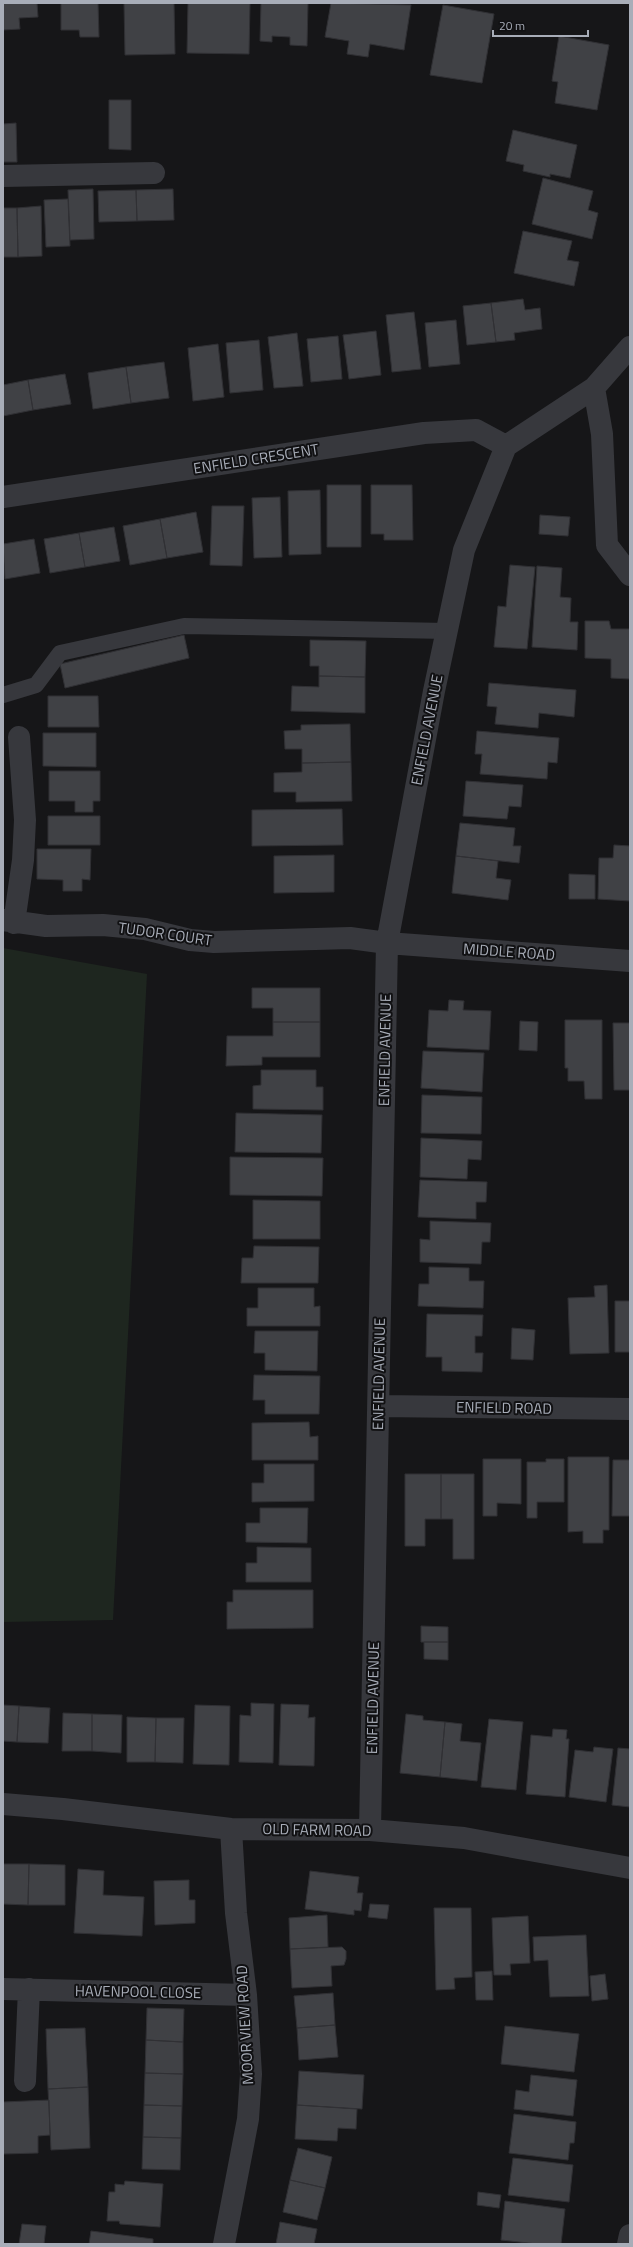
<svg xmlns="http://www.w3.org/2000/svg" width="633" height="2247" viewBox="0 0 633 2247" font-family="'Titillium Web',sans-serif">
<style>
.green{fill:#1e261f}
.building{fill:#404145;stroke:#303034}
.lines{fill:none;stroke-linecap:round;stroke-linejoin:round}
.lane{stroke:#37383d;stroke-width:16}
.street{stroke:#37383d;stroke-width:22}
.labels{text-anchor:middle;stroke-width:4;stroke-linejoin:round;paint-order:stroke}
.street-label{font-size:15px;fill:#a8adb8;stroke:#111113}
</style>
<rect width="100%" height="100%" fill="#161618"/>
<path class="green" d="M3,948L147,974L113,1620L3,1622Z"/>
<path class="building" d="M3,3H37L38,17L19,18L20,29L3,30Z
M61,3H98L99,37H80L79,30H61Z
M124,3H174L175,54L125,55Z
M188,3H250L249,54L187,53Z
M261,3H308L307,46L290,45V37L272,36V42L260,41Z
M331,3L411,5L404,50L370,44L368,57L347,54L349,41L325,37Z
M443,5L494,14L482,83L430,75Z
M559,36L609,45L597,110L555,103L558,82L552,81Z
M109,100H131V150L109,149Z
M16,123L17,162H3V124Z
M513,130L577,145L570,178L550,174V177L523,171L524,165L506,161Z
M543,178L593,191L588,210L598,213L592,239L532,224Z
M93,189L94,239L70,240L68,190Z
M173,189L174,220L137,221L136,190Z
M136,190L137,221L99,222L98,191Z
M68,199L70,246L46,247L44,200Z
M41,206L42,256L18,257L17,208Z
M3,208H17L18,257H3Z
M523,231L572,241L567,260L579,262L574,286L514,273Z
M523,299L525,310L540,308L542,329L514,333L515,340L496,342L491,303Z
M491,303L496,342L467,345L463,306Z
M414,312L421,369L392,372L386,315Z
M456,320L460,364L429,367L425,323Z
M376,331L381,375L349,379L343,335Z
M297,333L303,386L274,388L268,337Z
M338,336L342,379L311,382L307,339Z
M259,340L263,390L230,393L226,343Z
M218,344L224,397L193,401L188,348Z
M164,362L169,398L131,403L126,367Z
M126,367L131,403L93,409L88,373Z
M65,374L71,404L33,410L28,380Z
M28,380L33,410L3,416V385Z
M327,485H361V547H327Z
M371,485H412L413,540H384V534H371Z
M320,490L321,554L289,555L288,491Z
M280,497L282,557L254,558L252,498Z
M212,506H244L242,566L210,565Z
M196,512L203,552L167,558L160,519Z
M540,515L570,517L568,536L539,534Z
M160,519L167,558L130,565L123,526Z
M114,527L120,561L85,567L79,533Z
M79,533L85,567L50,573L44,539Z
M34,539L40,573L5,579L3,544Z
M510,565L535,567L527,649L494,647L498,606L506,607Z
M537,566L562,568L560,597L571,598L570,622H578L577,650L532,647Z
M585,621H609L611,629H630V679L611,678V659L585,658Z
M184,635L189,658L65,688L60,664Z
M310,640L366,641L365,677L319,676V666H310Z
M319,676L365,677V713L291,711L292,686L319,687Z
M489,683L576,690L574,717L539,713L538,728L495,724L497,707L487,706Z
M48,696H98L99,727H48Z
M350,724L351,762L302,763V749H285L284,731L301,730V725Z
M477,731L559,738L557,763L548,762L547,779L480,774L482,754H475Z
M43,733H96V767L43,766Z
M351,762L352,801L296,802V792H274V773L302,772V763Z
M49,771H100V801H93V812H75V801H49Z
M466,781L523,785L521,807L509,806L507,819L463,816Z
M342,809L343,845L252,846V810Z
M48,816H100V845H48Z
M460,823L515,828L513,846H521L519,863L456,856Z
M614,845L630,846V901L598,899L599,858H613Z
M37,849H91L90,880L82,879V891H63V880L37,879Z
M334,855V892L274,893V856Z
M456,856L498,861L496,878L511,880L508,900L452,893Z
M569,874L595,875V899H569Z
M252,988H320V1022H273V1008H252Z
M449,1000L464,1001L463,1010L491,1011L489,1050L427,1047L429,1010L448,1011Z
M565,1020H602V1099H585L584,1081H568V1068H565Z
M520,1021L538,1022L537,1051L519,1050Z
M273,1022H320V1057H262V1065L226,1066L227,1036H273Z
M613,1023H630V1090H614Z
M423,1051L484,1053L482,1092L421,1088Z
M261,1070H316V1087H323V1110L253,1109V1086L261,1085Z
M422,1095L482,1097L481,1134L421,1133Z
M236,1113L322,1115L321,1153L235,1152Z
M421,1138L482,1141L481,1160L468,1159L467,1179L420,1177Z
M230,1157L323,1158L322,1196L230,1195Z
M420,1180L487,1182L486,1202H476V1219L418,1217Z
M253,1200L320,1201V1239H253Z
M430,1221L491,1223L490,1242H482L481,1264L420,1262V1239L430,1240Z
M254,1246L319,1247L318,1283H241L242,1258H253Z
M429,1267L469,1268V1281H484L483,1308L418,1306L419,1284H429Z
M607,1285L609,1353L570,1354L568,1298L595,1297L594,1286Z
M258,1288H314V1307L320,1306V1326H247V1308H258Z
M615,1301H630V1352H615Z
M427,1314L483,1315L482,1336H475V1353H483L482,1372L442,1371V1357H426Z
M512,1328L535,1330L533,1360L511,1359Z
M255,1331H318L317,1371L265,1370V1353H254Z
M254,1375L320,1376L319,1414H265V1400H253Z
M309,1422L310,1437L318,1436V1460H252V1423Z
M568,1457H609V1530H603V1543H583V1531L568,1532Z
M483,1459H521V1504L497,1503V1516H483Z
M546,1459H564V1502H537V1518H527V1462H546Z
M613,1460H630V1516H612Z
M264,1464H314V1501L252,1502V1483H264Z
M405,1474H441V1519H425V1546H405Z
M441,1474H474V1559H453V1519H441Z
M260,1508H308L307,1543L246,1542V1523H260Z
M257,1547L311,1548V1582H246V1563H257Z
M233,1590H313V1628L227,1629V1602H233Z
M421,1626L448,1627V1642H421Z
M424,1642H448V1660L424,1659Z
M251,1703L274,1704L273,1763L239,1762L240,1715L251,1716Z
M281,1704L309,1705L308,1718L315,1717L314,1766L279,1765Z
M3,1705L19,1706L17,1742L3,1741Z
M195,1705L230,1706L229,1765L193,1764Z
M19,1706L50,1708L48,1743L17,1742Z
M63,1713L92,1714V1751H62Z
M92,1714L122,1715L121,1753L92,1751Z
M406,1714L423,1716V1720L445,1722L440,1777L400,1773Z
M127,1717L156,1718L155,1762H127Z
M156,1718H184L183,1763L155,1762Z
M489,1719L523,1722L516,1790L481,1787Z
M445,1722L462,1724L460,1741L481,1743L477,1781L440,1777Z
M553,1729L567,1730L566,1739H569L565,1797L526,1794L531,1735L552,1737Z
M594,1747L613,1749L606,1802L569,1797L575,1750L593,1752Z
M618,1748L630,1749V1807L612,1805Z
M3,1864H29L28,1905L3,1904Z
M29,1864L65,1865V1905H28Z
M78,1869L104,1871L103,1895L144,1897L142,1936L74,1933Z
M310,1871L359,1877L357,1893H363L361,1911L354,1910V1915L305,1909Z
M189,1880V1900H195V1923L155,1925L154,1881Z
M370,1904L389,1905L387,1919L368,1917Z
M434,1908H471L472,1977L454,1978L455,1989L436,1990Z
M327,1915L328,1947L290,1949L289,1918Z
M528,1916L530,1963L510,1964L511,1975H494L492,1918Z
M586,1935L589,1996L550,1997L548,1960L534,1961L533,1937Z
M342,1947L346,1951V1959L344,1965L331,1966L332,1986L292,1988L290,1949Z
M492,1971L493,2000H476L475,1972Z
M605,1974L608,1999L592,2001L590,1976Z
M333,1993L335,2025L297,2028L294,1996Z
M147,2008L184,2009L183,2042L146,2040Z
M335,2025L338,2057L299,2060L297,2028Z
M505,2026L579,2034L574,2072L501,2064Z
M85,2028L88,2087L48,2089L46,2029Z
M146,2040L183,2042V2074L145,2073Z
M299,2071L364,2075L362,2109L297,2105Z
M145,2073L183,2074L182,2106L144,2105Z
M531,2075L577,2080L573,2116L514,2109L516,2090L529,2092Z
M88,2087L90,2148L51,2150L48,2089Z
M49,2100L50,2135L38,2136V2153L3,2154V2102Z
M144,2105L182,2106L181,2138L143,2137Z
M297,2105L357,2109L356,2129L338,2128L337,2141L295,2139Z
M514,2114L576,2122L574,2143H570L568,2160L509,2153Z
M143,2137L181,2138L180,2170L142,2169Z
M298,2148L332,2157L325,2188L290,2180Z
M513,2158L573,2165L569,2202L508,2195Z
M290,2180L325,2188L317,2220L283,2212Z
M125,2181L163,2184L160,2227L120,2224L119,2221H107L109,2192H115V2184L124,2185Z
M478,2192L501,2195L499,2208L477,2205Z
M505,2201L565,2209L561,2244H537L501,2240Z
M280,2222L317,2229L314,2244H276Z
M22,2224L46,2226L44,2244H19Z
M91,2231L153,2239V2244H89Z"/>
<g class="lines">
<path class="lane" d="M3,695L36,685L60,653L184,626L447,631"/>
<path class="street" d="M3,176L154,173
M594,388L602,434L607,545L630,575
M3,497L424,433L476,430L506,446
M3,920L46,926L103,925L145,929L190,940L214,942L350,938L387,943L630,961
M14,923L23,860L25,820L19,737
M379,1406L630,1409
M3,1804L63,1809L231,1829L370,1830L464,1838L630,1868
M370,1830L387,943L434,691L464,550L506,446L594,388L630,347
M3,1989L246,1995
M25,2081L29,1989
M224,2244L248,2119L251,2074L246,1995L236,1913L231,1829
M628,2244L630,2235"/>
</g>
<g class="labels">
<g class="street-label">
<text transform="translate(256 459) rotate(-9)" y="5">ENFIELD CRESCENT</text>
<text transform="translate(427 730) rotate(-79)" y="5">ENFIELD AVENUE</text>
<text transform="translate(165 934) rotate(8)" y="5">TUDOR COURT</text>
<text transform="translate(509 952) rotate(4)" y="5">MIDDLE ROAD</text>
<text transform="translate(385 1050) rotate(-89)" y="5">ENFIELD AVENUE</text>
<text transform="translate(379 1374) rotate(-89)" y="5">ENFIELD AVENUE</text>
<text transform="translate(504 1408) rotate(1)" y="5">ENFIELD ROAD</text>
<text transform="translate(373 1698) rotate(-89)" y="5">ENFIELD AVENUE</text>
<text transform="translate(317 1830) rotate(1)" y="5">OLD FARM ROAD</text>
<text transform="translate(138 1992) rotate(1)" y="5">HAVENPOOL CLOSE</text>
<text transform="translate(245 2025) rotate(-93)" y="5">MOOR VIEW ROAD</text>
</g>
</g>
<rect width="633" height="2247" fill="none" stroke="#a8adb8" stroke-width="8"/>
<path d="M493 30v6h95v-6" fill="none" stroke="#a8adb8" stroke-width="2"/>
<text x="499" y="30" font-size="12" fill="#a8adb8" stroke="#111113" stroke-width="3" paint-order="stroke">20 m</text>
</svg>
